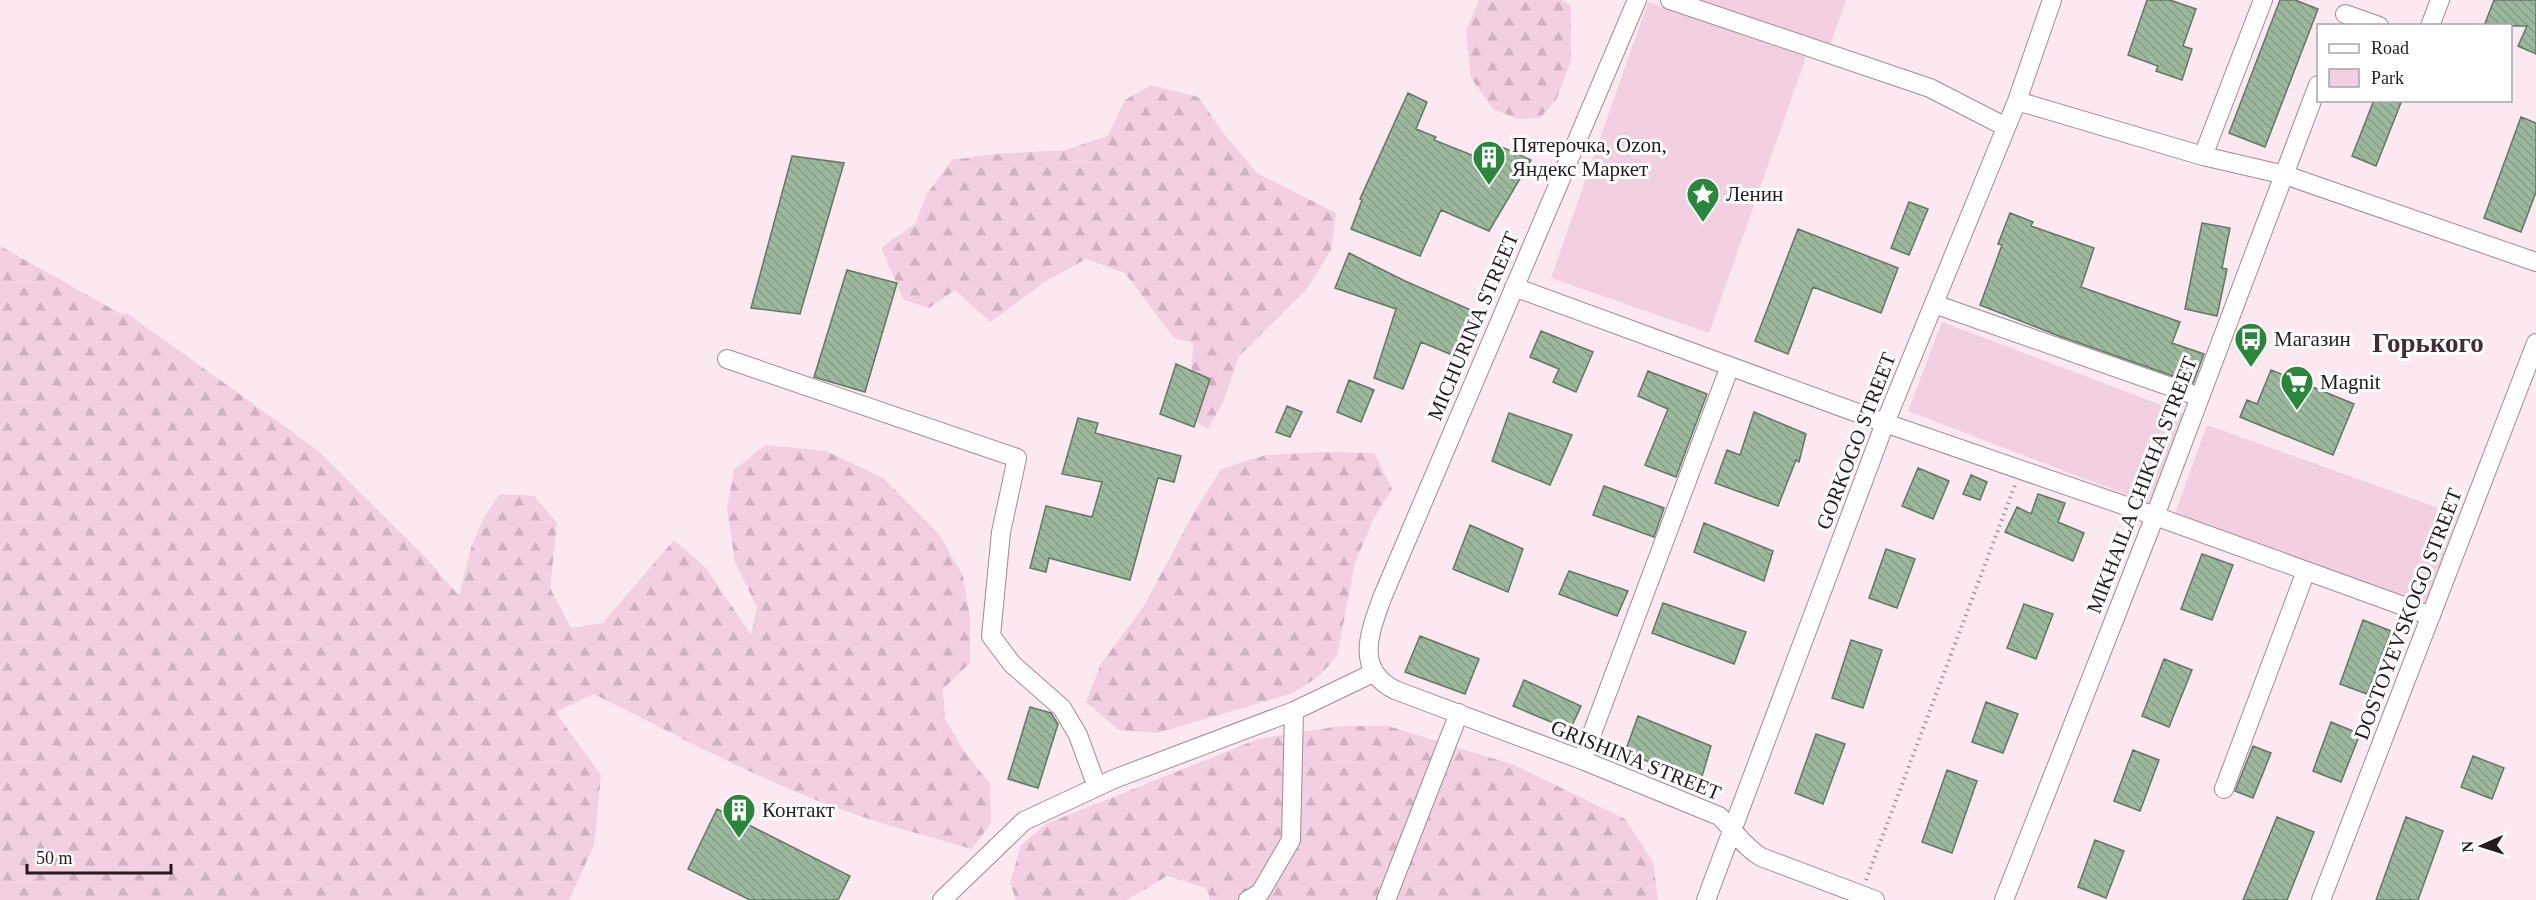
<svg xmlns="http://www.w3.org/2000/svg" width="2536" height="900" viewBox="0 0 2536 900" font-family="Georgia,serif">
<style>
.forest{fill:url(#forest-firs)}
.park{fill:#f2cfe1}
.building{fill:url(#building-back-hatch);stroke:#637864;stroke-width:1.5}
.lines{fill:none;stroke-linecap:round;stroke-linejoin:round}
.minor-casing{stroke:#a48896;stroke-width:20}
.path{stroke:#a3939b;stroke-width:4;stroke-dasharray:1.5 4.5;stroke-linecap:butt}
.minor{stroke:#fff;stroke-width:18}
.labels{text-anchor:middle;stroke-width:6;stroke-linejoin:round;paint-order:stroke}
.poi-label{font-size:21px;fill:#261b21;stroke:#fff;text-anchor:start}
.street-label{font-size:21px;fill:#261b21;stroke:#fff}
.district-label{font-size:27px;font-weight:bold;fill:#422b37;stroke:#fff}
</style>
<defs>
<pattern id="forest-firs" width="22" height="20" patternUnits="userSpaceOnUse" patternTransform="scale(1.5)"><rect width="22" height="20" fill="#f2cfe1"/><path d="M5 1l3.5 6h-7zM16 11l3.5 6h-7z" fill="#cfb1c1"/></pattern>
<pattern id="building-back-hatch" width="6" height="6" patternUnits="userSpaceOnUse" patternTransform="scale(1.5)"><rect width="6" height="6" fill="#9cb99d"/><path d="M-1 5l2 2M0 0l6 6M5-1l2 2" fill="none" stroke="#869e87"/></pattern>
</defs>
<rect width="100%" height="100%" fill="#fbe8f1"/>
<path class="forest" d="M1479,0H1562L1571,6V61L1556,100L1540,118L1518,119L1493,109L1471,78L1466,30Z
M1151,85L1198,97L1224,134L1257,173L1336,213L1331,250L1306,290L1239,356L1223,402L1208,429L1183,413L1191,384L1193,343L1174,338L1125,273L1086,259L1046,281L990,322L955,290L929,308L904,300L881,248L915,224L927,194L952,160L996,154L1065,150L1108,136L1125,100Z
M0,246L121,314H128L317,450L425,557L459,596L471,548L483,519L500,494L534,496L557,523L550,588L571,628L603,623L674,540L706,568L751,635L757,607L735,562L727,509L734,470L765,445L826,451L883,478L938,533L963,576L970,618V663L943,689L945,719L964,751L990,784L991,823L972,849C927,836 881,824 837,808C753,777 674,734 594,694L555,712L601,775L594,845L569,900H0Z
M1323,452L1374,453L1392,489L1374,518L1355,563L1337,656L1319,676L1293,693L1157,733L1119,730L1086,702L1101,664L1144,606L1193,514L1221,469L1266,455Z
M1341,726H1388L1514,765L1625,819L1653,862L1658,900H1211L1206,888L1167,876L1127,900H1016L1010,883L1021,845L1046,824L1258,739Z"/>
<path class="park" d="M1690,0H1846L1830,45Z
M1648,2L1806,57L1709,333L1551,278Z
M1942,322L2185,414L2151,504L1908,411Z
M2207,425L2458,515L2426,603L2175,513Z"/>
<path class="building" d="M2147,0H2170L2196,9L2183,46L2192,49L2182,80L2156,71L2158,66L2128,55Z
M2280,0H2295L2318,9L2265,147L2229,133Z
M2494,0H2536V54L2518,46L2527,26H2484Z
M1408,93L1427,102L1416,129L1436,137L1434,140L1479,158L1488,141L1531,160L1489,231L1441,210L1420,256L1351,229L1362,200L1360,199Z
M2374,100H2402L2376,166L2352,156Z
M2521,117L2536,123V192L2521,232L2484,218Z
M792,156L844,163L800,314L751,308Z
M1909,202L1928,209L1909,255L1891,248Z
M2010,213L2033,222L2031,226L2094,248L2081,287L2180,322L2172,343L2204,354L2193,383L2059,336L1980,305L2002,245L1998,244Z
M2202,223L2230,228L2222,268L2227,269L2217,316L2185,309Z
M1798,229L1898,268L1881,313L1813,287L1788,354L1755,341Z
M1349,253L1405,281L1480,314L1457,357L1421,342L1403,389L1374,378L1396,309L1335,288Z
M847,270L897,283L865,392L814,377Z
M1541,331L1593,352L1576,392L1553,382L1559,369L1530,357Z
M1176,364L1210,379L1194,427L1160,414Z
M2271,370L2354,404L2333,455L2240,417L2247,400L2257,404Z
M1648,371L1707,394L1676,477L1645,465L1668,409L1638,396Z
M1349,380L1374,390L1361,422L1337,412Z
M1287,406L1302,412L1290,437L1276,432Z
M1754,412L1806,434L1799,462L1796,460L1778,506L1715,483L1727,450L1740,455Z
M1509,413L1572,435L1550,485L1492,461Z
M1078,418L1098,423L1095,433L1181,456L1174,482L1158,478L1130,580L1049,558L1046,572L1030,568L1046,506L1092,517L1102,482L1062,474Z
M1918,468L1949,481L1933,519L1902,506Z
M1971,475L1987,482L1980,500L1963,494Z
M1604,486L1664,508L1654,537L1593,515Z
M2038,494L2065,503L2058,522L2084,533L2073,561L2005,532L2017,507L2031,514Z
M1704,523L1773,551L1764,581L1694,552Z
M1470,525L1523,549L1508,592L1453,569Z
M1886,549L1915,559L1897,608L1869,598Z
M2202,554L2233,565L2212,620L2181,609Z
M1569,571L1628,591L1617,616L1559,594Z
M1663,603L1746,632L1734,664L1652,633Z
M2024,604L2053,614L2036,659L2007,648Z
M2363,620L2391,631L2367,694L2340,684Z
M1420,636L1479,659L1465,694L1405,672Z
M1851,640L1882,650L1863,708L1832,698Z
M2164,659L2192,670L2169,727L2142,716Z
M1524,680L1581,706L1570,730L1513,706Z
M1986,702L2018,714L2003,753L1972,742Z
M1030,707L1051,713L1058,724L1038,788L1008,779Z
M1638,716L1711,746L1700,783L1625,752Z
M2331,722L2360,734L2341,782L2313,771Z
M1816,734L1845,744L1823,804L1795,793Z
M2253,746L2271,753L2253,798L2235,791Z
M2133,750L2159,760L2140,811L2114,801Z
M2473,756L2504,768L2492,799L2461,787Z
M1947,770L1977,781L1952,853L1922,842Z
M717,809L850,876L838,900H750L688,869Z
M2277,817L2314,832L2287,900H2243Z
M2406,817L2443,831L2418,900H2376Z
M2095,840L2124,851L2106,898L2078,887Z"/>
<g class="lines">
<defs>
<path id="minor" d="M1637,0L1382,598C1370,632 1354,669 1395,690L1582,760L1719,816C1734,830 1743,846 1761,857L1875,900
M1670,0L1930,88L2006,127
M2345,14L2379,26
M2430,26L2440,0
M2017,101L2203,156L2285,175L2536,262
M2203,156L2263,0
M1514,287L1885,423L2155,516L2431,616
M1934,304L2200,397
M727,359L1017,458L1001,532L991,636L1012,664L1062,708L1078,735L1097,787
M1582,760L1730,366
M2224,789L2306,571
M942,900L1024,821L1114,779L1294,711L1373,673
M1248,900L1260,893L1291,840L1294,711
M1386,900L1459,713
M1706,900L1885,423L2017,101L2052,0
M2004,900L2155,516L2318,85
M2321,900L2536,343"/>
</defs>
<use href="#minor" class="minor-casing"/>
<path class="path" d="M1866,880L2015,485"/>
<use href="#minor" class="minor"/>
</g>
<defs>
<symbol id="building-pin" viewBox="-11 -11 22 30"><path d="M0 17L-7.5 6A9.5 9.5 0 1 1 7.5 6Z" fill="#28873a" stroke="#fff"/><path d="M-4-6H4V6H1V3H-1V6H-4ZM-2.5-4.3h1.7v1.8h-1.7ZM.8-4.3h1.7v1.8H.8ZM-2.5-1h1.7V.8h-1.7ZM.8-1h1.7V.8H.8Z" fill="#fff"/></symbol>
<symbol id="sight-pin" viewBox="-11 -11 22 30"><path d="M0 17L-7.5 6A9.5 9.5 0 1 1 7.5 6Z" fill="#28873a" stroke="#fff"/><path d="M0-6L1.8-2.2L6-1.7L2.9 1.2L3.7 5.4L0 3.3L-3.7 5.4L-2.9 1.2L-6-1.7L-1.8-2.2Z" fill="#fff"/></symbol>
<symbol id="bus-pin" viewBox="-11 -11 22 30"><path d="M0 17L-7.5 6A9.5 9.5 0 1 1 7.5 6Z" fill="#28873a" stroke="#fff"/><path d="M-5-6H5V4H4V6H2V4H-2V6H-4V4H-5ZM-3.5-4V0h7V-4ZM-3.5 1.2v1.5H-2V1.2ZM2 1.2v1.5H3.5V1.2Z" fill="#fff"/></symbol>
<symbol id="supermarket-pin" viewBox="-11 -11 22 30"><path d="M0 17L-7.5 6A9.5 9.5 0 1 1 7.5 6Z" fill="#28873a" stroke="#fff"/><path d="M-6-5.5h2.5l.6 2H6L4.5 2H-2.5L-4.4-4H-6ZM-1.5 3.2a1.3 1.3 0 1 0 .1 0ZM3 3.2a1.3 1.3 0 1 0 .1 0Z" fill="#fff"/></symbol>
</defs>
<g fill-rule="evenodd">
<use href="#building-pin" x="1470" y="138" width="38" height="52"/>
<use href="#sight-pin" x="1684" y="175" width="38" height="52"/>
<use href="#bus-pin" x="2232" y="320" width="38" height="52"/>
<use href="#supermarket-pin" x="2278" y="363" width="38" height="52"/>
<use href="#building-pin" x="720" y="791" width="38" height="52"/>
</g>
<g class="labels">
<g class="poi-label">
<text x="1512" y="152">Пятерочка, Ozon,<tspan x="1512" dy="24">Яндекс Маркет</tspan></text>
<text x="1726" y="201">Ленин</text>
<text x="2274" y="346">Магазин</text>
<text x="2320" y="389">Magnit</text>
<text x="762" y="817">Контакт</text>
</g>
<g class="street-label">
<text transform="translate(1473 326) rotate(-67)" y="7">MICHURINA STREET</text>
<text transform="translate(1856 441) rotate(-69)" y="7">GORKOGO STREET</text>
<text transform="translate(2142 485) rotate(-69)" y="7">MIKHAILA CHIKHA STREET</text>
<text transform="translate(2408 614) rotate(-69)" y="7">DOSTOYEVSKOGO STREET</text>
<text transform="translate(1636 760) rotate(22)" y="7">GRISHINA STREET</text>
</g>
<g class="district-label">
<text x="2428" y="352">Горького</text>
</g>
</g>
<rect x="2317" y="24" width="195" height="78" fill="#ffffff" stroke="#a8a4a6" stroke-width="1.5"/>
<rect x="2329" y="44" width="30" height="9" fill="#ffffff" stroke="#a8a4a6" stroke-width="1.5"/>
<text x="2371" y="54" font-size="18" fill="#261b21">Road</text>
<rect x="2329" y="69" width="30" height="18" fill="#f2cfe1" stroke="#a8a4a6" stroke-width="1.5"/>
<text x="2371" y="84" font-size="18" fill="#261b21">Park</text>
<g transform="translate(2482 846) rotate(267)" stroke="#ffffff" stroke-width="4.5" paint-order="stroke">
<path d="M0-4.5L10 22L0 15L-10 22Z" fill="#261b21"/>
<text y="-9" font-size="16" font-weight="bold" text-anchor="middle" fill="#261b21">N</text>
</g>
<path d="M27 864v9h144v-9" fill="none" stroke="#261b21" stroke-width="3"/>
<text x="36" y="864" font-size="18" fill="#261b21" stroke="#ffffff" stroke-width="4.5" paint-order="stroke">50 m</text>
</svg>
